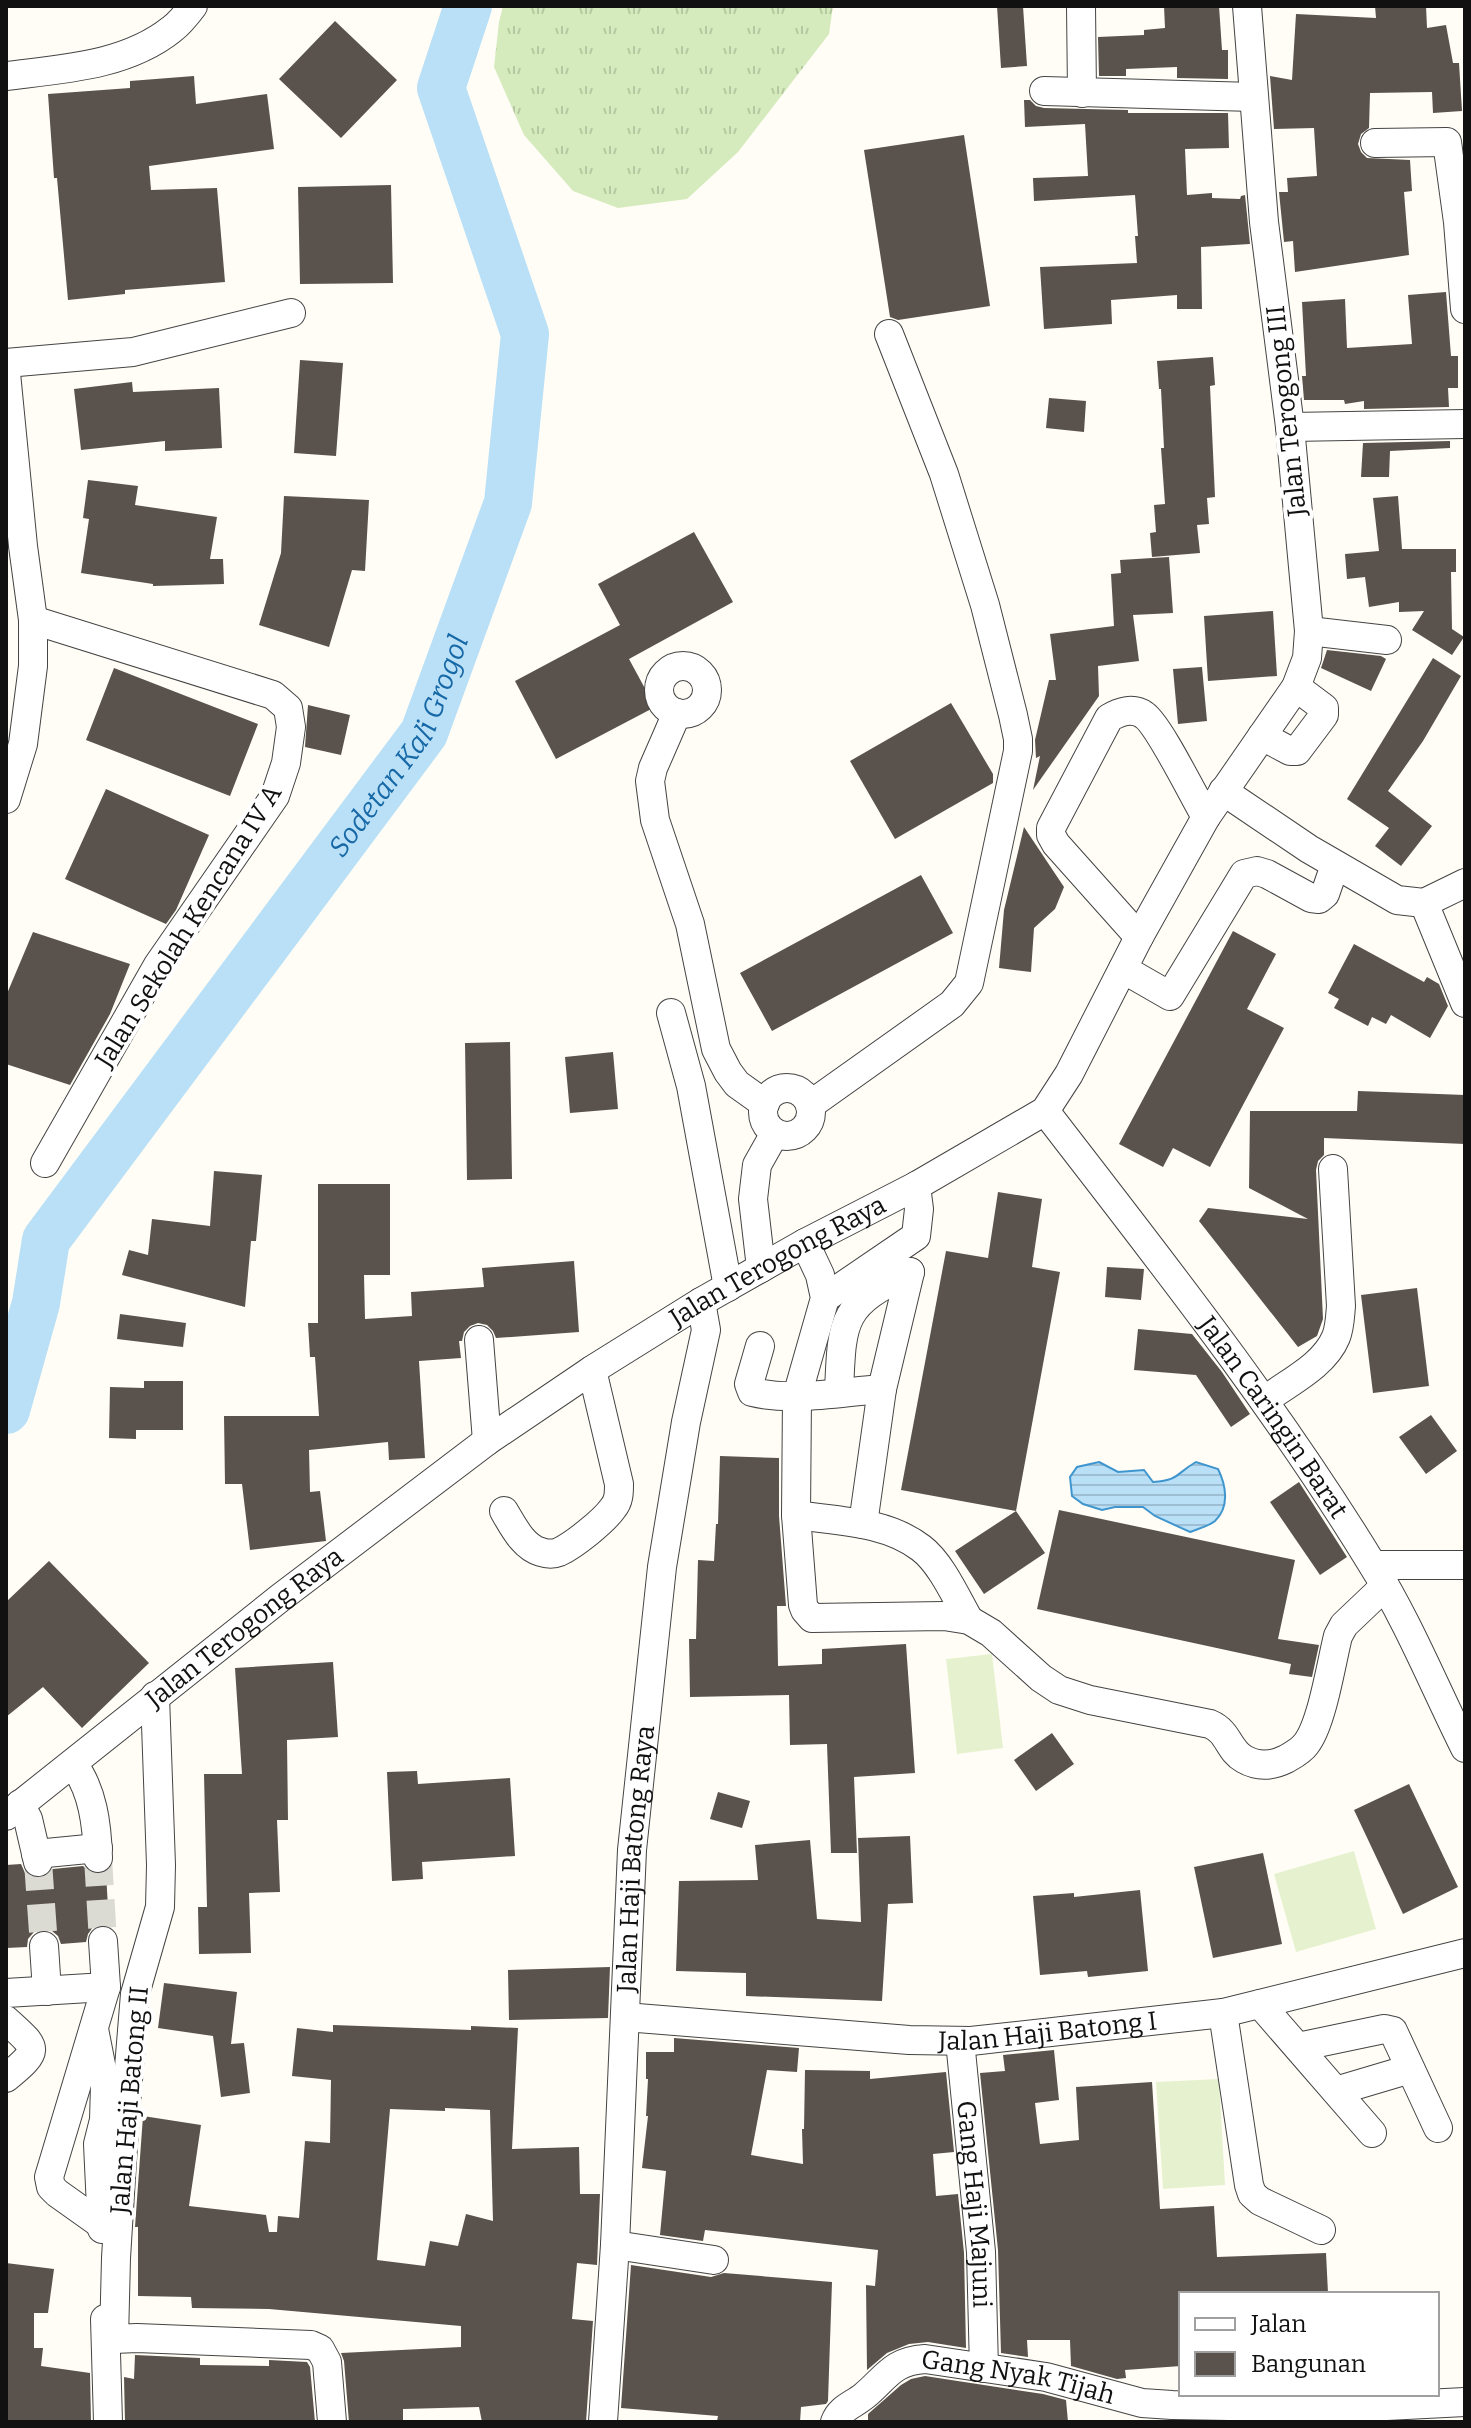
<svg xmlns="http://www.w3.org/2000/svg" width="1471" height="2428" viewBox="0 0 1471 2428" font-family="Bitter,serif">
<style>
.grass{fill:url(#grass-tufts)}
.pitch{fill:#e6f2cf}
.water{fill:url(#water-rules);stroke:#3f96cf;stroke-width:2}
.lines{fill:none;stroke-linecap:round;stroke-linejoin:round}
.river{stroke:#b9e0f7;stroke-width:48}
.building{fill:#5a524d;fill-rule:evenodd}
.minor-tunnel{stroke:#dbdad3;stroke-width:28;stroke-dasharray:28 14;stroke-linecap:butt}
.minor-casing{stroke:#444;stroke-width:30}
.minor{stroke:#fff;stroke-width:28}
.labels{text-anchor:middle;stroke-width:8;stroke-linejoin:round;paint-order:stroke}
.street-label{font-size:26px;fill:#111;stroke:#fff}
.water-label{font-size:28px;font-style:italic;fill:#1768a6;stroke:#fff}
</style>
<defs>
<pattern id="grass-tufts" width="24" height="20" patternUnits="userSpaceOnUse" patternTransform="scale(2)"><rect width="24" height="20" fill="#d5ebbd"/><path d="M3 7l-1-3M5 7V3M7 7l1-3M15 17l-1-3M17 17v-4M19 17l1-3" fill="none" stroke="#b6c8a1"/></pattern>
<pattern id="water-rules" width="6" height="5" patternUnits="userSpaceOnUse" patternTransform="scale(2)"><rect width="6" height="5" fill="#b9e0f7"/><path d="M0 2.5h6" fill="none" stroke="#9ebfd3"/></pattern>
</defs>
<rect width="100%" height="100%" fill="#fffdf5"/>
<path class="grass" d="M503,6H833L829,34L738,152L687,199L618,208L573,191L524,135L494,67L499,22Z"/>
<path class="pitch" d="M992,1654L1003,1748L957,1754L946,1659Z
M1354,1851L1376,1929L1296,1952L1274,1874Z
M1219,2079L1225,2185L1163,2189L1156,2082Z"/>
<path class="water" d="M1099,1462L1118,1472L1144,1470L1153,1482C1180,1480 1175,1474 1196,1462L1218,1469C1226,1485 1230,1507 1215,1521C1209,1526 1198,1529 1190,1532L1155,1516L1143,1507H1115L1102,1510L1083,1504L1072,1496L1070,1477L1077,1467Z"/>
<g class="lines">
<path class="river" id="s1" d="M6,1410L36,1303L46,1240L424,733L508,503L525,334L441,88L468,6"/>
</g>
<path class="building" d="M997,6H1023L1027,66L1001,68Z
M1164,6H1219L1222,50H1228V79L1177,78V67L1126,69V76H1099L1098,37L1144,35V30L1165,28Z
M1375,6H1426L1427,28L1446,25L1453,63H1459L1462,111L1433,113L1432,92L1370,93L1369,128L1361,134L1358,144L1361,152L1367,158L1410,160L1412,191L1404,192L1409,255L1295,272L1293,241L1284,242L1279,192H1288L1287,178L1317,176L1314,128L1274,129L1270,76L1292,80L1296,14L1376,18Z
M335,21L397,80L341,138L279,79Z
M194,76L196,104L267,94L274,149L149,166L151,190L217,188L225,282L125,290V294L68,300L57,178H54L48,94L130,88V81Z
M1024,100H1030L1036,106L1044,108L1128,110V113H1228L1229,148L1185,149L1187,195L1212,193V198L1240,199L1241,196L1245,195L1250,244L1201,247L1202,309H1177V295L1111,300L1112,324L1044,329L1040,267L1137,263L1135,236H1138L1135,195L1034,201L1033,178L1088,176L1085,124L1025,127Z
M964,135L990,306L898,320L890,317L864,150Z
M391,185L393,283L300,284L298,187Z
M1446,292L1451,356H1458V388H1448L1449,407L1364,409V401L1345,404L1344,400H1304L1302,376H1306L1302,302L1345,299L1347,348L1412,344L1408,295Z
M1213,357L1215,385L1210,386L1215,497L1207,498L1209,524L1197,525L1200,553L1152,557L1150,533L1156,532L1154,505L1165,504L1161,448H1164L1161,389H1159L1157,361Z
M300,360L343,363L336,456L294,453Z
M132,382L133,392L219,388L222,448L165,451V441L81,450L74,389Z
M1049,398L1086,401L1084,432L1046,428Z
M1450,441V448L1390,451L1389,477H1361L1363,443Z
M88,480L138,486L135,505L217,517L210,559H223L224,584L153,586V584L81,573L89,519L83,518Z
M284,496L369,500L365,571L352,570L329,647L259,625L281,553Z
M1398,496L1402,549H1456V572H1451L1452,629L1464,637L1452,655L1412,630L1424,611L1399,612V602L1369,607L1365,577L1347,579L1345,554L1379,551L1373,498Z
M694,532L733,602L629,659L655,707L556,759L515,681L620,625L598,584Z
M1169,557L1173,613L1133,615L1139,661L1098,666L1099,696L1033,790L1040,756L1036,758L1035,740L1049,680H1056L1050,634L1114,626L1111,574L1121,573L1120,560Z
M1273,611L1277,676L1208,681L1204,616Z
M1327,650L1381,656L1386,659L1371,691L1321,668Z
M1433,658L1461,676L1423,741L1388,791L1432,826L1401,866L1375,846L1389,828L1347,799Z
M1202,667L1207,721L1178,724L1173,669Z
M114,668L258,724L230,796L86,740Z
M951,703L993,774V783L895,839L850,761Z
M308,705L350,715L341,755L305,747Z
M106,789L209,835L176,910L166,924L65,879Z
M1024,827L1064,887L1055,909L1034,928L1031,972L999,968L1004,910Z
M921,875L953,933L772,1031L740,973Z
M1233,931L1276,954L1247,1009L1284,1028L1210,1167L1173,1148L1163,1167L1119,1144Z
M33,932L130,964L110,1014L70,1085L6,1064V996Z
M1354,944L1424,982L1427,977L1439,984L1448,1006L1430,1038L1391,1015L1386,1024L1372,1017L1368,1026L1334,1008L1339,999L1328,993Z
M510,1042L512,1179L467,1180L465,1043Z
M613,1052L618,1109L570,1113L565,1057Z
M1358,1091L1465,1095V1144L1324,1138V1155L1318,1161L1316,1170L1323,1319L1317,1336L1298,1347L1199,1221L1208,1208L1308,1219L1249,1188L1250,1111H1357Z
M214,1171L262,1175L256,1241H251L245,1307L122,1275L129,1250L148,1255L152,1219L210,1226Z
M318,1184H390V1275H364L365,1319L412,1316L411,1292L484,1287L482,1268L574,1261L579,1332L496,1338L493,1331L487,1325L478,1323L470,1326L464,1332L462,1341H459L461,1358L419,1361L425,1458L389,1460L388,1442L309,1450L310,1492L320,1491L326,1541L250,1550L242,1484H225L224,1416H319L315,1357H310L308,1323H318Z
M998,1192L1042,1199L1032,1267L1060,1272L1016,1511L901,1490L946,1251L988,1258Z
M1107,1267L1144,1269L1141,1300L1105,1297Z
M1417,1288L1429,1386L1373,1393L1361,1295Z
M120,1314L186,1323L183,1347L117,1339Z
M1138,1329L1192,1334L1222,1372L1250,1414L1231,1427L1196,1375L1134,1370Z
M144,1381H183V1430H136V1439L109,1438L110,1387L144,1388Z
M1431,1415L1457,1451L1426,1474L1399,1437Z
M720,1456L779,1458V1516L786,1606H777L778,1666L822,1664V1649L906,1644L915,1773L854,1777L857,1853H831L827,1744L790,1745L789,1695L690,1697L689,1639H696L698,1560L714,1561L716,1524H718Z
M1299,1482L1347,1557L1320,1575L1270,1502Z
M1059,1510L1295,1560L1278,1639L1319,1645L1312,1677L1289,1674L1291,1664L1037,1609Z
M1016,1511L1045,1553L984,1594L955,1551Z
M49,1561L149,1663L82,1728L43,1687L6,1717V1602Z
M333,1662L338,1737L287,1740L288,1820H277L280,1892L249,1893L251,1953L199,1954L198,1907H207L204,1774H242L235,1668Z
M1052,1733L1074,1764L1036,1791L1014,1760Z
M417,1771L418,1784L510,1778L515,1856L422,1862L423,1879L392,1881L387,1772Z
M1409,1784L1458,1887L1403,1914L1354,1810Z
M718,1792L750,1801L742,1828L710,1819Z
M910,1836L913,1903L888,1904L882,2001L746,1996V1973L676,1971L679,1881L758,1880L755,1845L810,1840L817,1919L861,1922L858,1838Z
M1263,1853L1282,1944L1213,1958L1194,1867Z
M21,1864L25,1873L34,1878H43L53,1869L83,1866L91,1873L98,1875L106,1873L109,1925L101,1924L93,1927L88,1934L86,1942L61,1944L58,1936L52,1931L44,1929L34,1932L28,1939L27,1947L6,1948V1865Z
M1140,1890L1148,1971L1088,1977L1087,1971L1040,1975L1033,1896L1074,1893V1897Z
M610,1967L608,2018L509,2020L508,1970Z
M164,1983L237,1992L231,2044L244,2043L250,2093L221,2097L213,2036L158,2028Z
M333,2025L471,2030V2026L518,2028L512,2149L579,2147L580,2194H600L597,2265L577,2263L572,2319L593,2321L586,2422H482L479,2407L403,2409V2422H349L344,2361L341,2353L461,2347V2326L269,2309L192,2308L191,2297L138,2296V2227H135L143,2116L201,2125L189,2206L266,2215L269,2232H277L278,2216L299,2218L305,2141L330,2143L331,2080L292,2076L297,2028L333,2032ZM445,2108L490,2110L493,2221L466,2214L458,2246L430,2241L425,2266L377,2260L390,2109L445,2111Z
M674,2038L799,2048L797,2072L767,2070L751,2155L803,2164L802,2129H804L805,2070L870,2071V2079L946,2072L954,2152L933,2154L936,2196L958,2194L964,2253L966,2348L928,2342L909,2344L887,2353L867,2370L866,2285L875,2286L878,2250L705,2230L703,2241L660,2235L666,2171L642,2168L648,2116H646L648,2079H646V2052H674Z
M1054,2050L1059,2100L1035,2103L1040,2144L1079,2140L1076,2087L1152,2082L1160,2209L1214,2206L1217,2257L1326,2253L1328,2293L1181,2294V2366L1125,2370L1126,2378L1117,2379L1071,2366L1070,2340H1027L1028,2357L1001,2353L998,2250L980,2073L1005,2071L1003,2055Z
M6,2263L54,2269L48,2313H34V2348H43L41,2366L90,2373L91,2422H6Z
M631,2265L711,2277L724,2273L832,2282L828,2401L826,2404L801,2407L800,2422L717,2421L718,2416L621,2408Z
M135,2355L200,2358V2365L269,2366V2360L307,2362L310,2367L315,2422H125L124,2377L134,2379Z
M925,2376L1043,2394L1066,2400L1068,2422L868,2421V2414L901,2385L911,2379Z"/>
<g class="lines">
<path class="minor-tunnel" d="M98,1858L103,1941
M38,1862L44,1946"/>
<defs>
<g id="minor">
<path d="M1081,6L1082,93"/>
<path d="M6,76C62,69 126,66 172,29C180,23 187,14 193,6"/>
<path d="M1044,91L1253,97"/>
<path d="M1375,143L1447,142L1458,222L1465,309"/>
<path d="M6,363L133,352L291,313"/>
<path d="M6,373L23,546L33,620V666L23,744L6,799"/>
<path d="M1290,427L1465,424"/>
<path d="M33,620L273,695L288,708L291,727L286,763L275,796L158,965L45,1163"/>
<path d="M1309,631L1387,640"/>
<circle cx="683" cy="690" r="24"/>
<path d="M677,713L653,768L650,781L655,820L690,924L716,1049L728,1072L737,1084L765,1104"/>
<path d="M1262,736L1290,751H1297L1324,715V708L1296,687"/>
<path d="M1223,791L1309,849L1397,900L1424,903L1465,883"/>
<path d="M1424,903L1465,1003"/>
<path d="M1139,937L1056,844L1051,835V828L1109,718C1119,712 1133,707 1144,715C1159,725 1194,797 1206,817"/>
<path d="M1123,969L1170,996L1244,874L1257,871L1267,874L1311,898L1319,899L1325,894L1335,865"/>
<path d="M671,1013L691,1086L728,1287"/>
<circle cx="787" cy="1112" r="24"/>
<path d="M810,1105L952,1004L969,983L1018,751V739L1013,715L985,605L944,474L889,334"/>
<path id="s2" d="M1045,1111C1159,1259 1275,1405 1372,1564C1408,1621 1435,1688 1465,1748"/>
<path d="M805,1243L820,1275L825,1298L797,1396L796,1515L803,1605L805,1610L812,1618L944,1616L969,1620L991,1633L1041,1678L1059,1690L1090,1700L1210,1724C1229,1732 1228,1750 1244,1759C1258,1767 1272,1766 1286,1759C1293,1755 1301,1751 1306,1744C1322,1724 1331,1664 1338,1636L1344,1625L1385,1586"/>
<path d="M761,1268L753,1199L757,1165L775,1133"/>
<path d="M825,1298L916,1236L919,1209L916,1186"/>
<path d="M479,1340L487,1441"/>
<path d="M760,1346L749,1384L752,1392C793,1402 840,1392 882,1389"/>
<path d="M839,1392C842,1319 841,1305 910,1272"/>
<path d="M1265,1400C1289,1382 1324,1366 1336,1337C1340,1327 1340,1316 1341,1306L1333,1169"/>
<path d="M504,1511C513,1526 523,1547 541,1552C547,1554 554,1554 559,1552C574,1545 604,1521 613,1508C619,1501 619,1493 619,1484L592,1370"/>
<path d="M796,1515C837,1521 886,1521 921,1548C941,1563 956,1597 969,1620"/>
<path d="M863,1524L882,1389L910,1272"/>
<path d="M1373,1565H1465"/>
<path d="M155,1696L161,1865L160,1907L135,1994L124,2129L116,2258L114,2339L137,2338L311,2345L320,2349L327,2362L332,2422"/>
<path d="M73,1764C93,1790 97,1825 98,1858"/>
<path d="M20,1804L28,1819L38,1862"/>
<path id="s3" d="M6,1816L280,1598L487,1441L592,1370L701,1302L805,1243L916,1186L1045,1111L1069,1074L1139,937L1206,817L1296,687L1307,658L1309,631L1290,427L1264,222L1247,6"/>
<path d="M36,1854L98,1848"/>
<path d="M44,1946L47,1991"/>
<path d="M6,1993L106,1987"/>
<path d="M1260,2004L1372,2133"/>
<path d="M1223,2013L1249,2185L1252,2194L1260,2201L1321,2230"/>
<path id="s4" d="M625,2017L909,2040L971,2041L1223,2013L1465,1953"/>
<path d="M6,2020C38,2049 41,2049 6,2078"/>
<path d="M94,2029L105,2085L104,2120L98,2144L102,2229"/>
<path id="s5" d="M960,2041L981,2252L984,2368"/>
<path d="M1298,2047L1384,2029L1393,2031L1438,2128"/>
<path d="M1336,2091L1410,2069"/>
<path d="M102,2225L57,2193L51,2187L49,2177L106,1987L103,1941"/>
<path d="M615,2245L714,2260"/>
<path d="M105,2319L108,2422"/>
<path id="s6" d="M603,2422L615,2245L632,1850L662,1567L686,1422L706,1330L701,1302"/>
<path id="s7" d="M835,2422C840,2408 853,2405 864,2396C886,2378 892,2361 925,2359L1046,2377L1142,2403L1172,2405L1347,2408L1465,2402"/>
</g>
</defs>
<use href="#minor" class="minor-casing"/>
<use href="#minor" class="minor"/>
</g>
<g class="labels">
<g class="street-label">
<text transform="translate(1286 411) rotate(-96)" y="9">Jalan Terogong III</text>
<text transform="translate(188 926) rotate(-58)" y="9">Jalan Sekolah Kencana IV A</text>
<text dy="9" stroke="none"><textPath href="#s3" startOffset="952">Jalan Terogong Raya</textPath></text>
<text dy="9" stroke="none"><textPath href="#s2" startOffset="382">Jalan Caringin Barat</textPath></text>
<text dy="9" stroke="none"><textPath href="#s3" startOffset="304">Jalan Terogong Raya</textPath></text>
<text dy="9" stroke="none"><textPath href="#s6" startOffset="564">Jalan Haji Batong Raya</textPath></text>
<text dy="9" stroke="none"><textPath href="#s4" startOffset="424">Jalan Haji Batong I</textPath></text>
<text transform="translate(129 2100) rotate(-85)" y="9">Jalan Haji Batong II</text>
<text dy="9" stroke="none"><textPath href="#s5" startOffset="164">Gang Haji Majuni</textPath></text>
<text dy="9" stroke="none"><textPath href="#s7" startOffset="208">Gang Nyak Tijah</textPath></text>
</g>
<g class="water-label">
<text dy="10" stroke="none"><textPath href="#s1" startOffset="784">Sodetan Kali Grogol</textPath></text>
</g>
</g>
<rect width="1471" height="2428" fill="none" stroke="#111111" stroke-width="16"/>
<rect x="1179" y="2292" width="260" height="104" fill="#ffffff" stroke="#a0a0a0" stroke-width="2"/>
<rect x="1195" y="2318" width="40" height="12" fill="#ffffff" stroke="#a0a0a0" stroke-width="2"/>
<text x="1251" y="2332" font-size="24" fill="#111111">Jalan</text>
<rect x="1195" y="2352" width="40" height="24" fill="#5a524d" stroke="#a0a0a0" stroke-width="2"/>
<text x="1251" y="2372" font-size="24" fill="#111111">Bangunan</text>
</svg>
